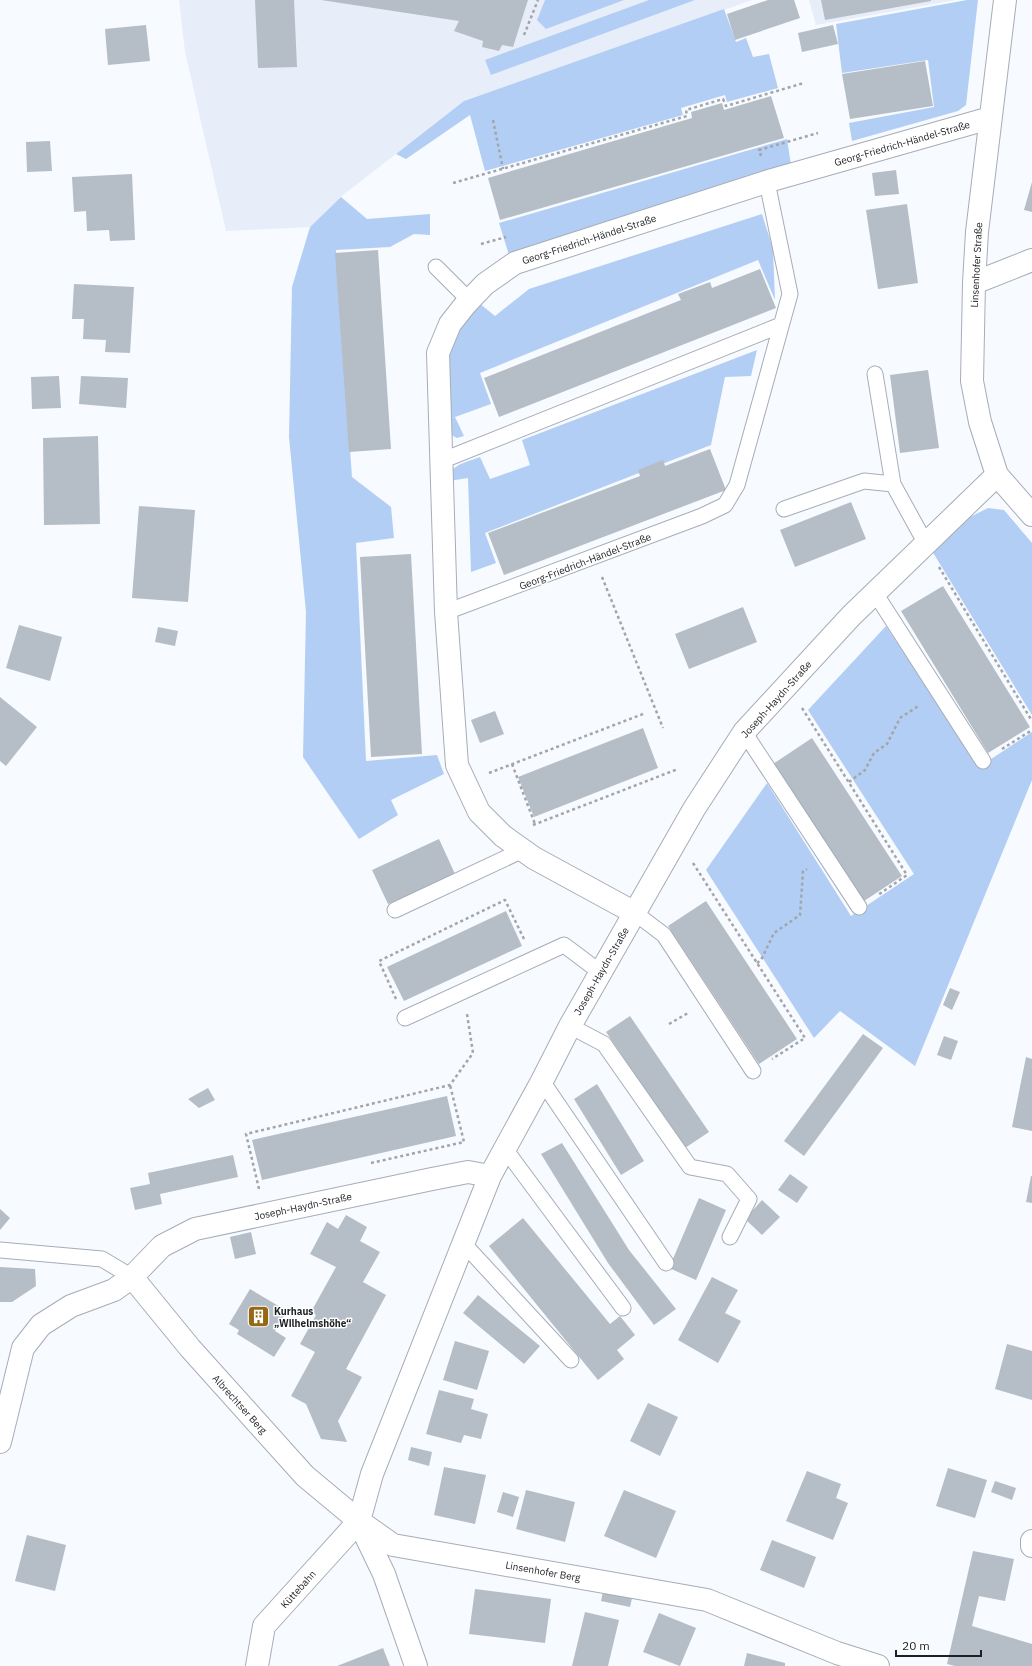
<svg xmlns="http://www.w3.org/2000/svg" width="1032" height="1666" viewBox="0 0 1032 1666" font-family="'IBM Plex Sans',sans-serif">
<style>
.built{fill:#e7eef9}
.green{fill:#b3cef4}
.building{fill:#b5bdc7}
.lines{fill:none;stroke-linecap:round;stroke-linejoin:round}
.service-casing{stroke:#a6adb8;stroke-width:17}
.minor-casing{stroke:#a6adb8;stroke-width:24}
.path{stroke:#a2a5a9;stroke-width:2.5;stroke-dasharray:3 3;stroke-linecap:butt}
.service{stroke:#fff;stroke-width:15}
.minor{stroke:#fff;stroke-width:22}
.labels{text-anchor:middle;stroke-width:3;stroke-linejoin:round;paint-order:stroke}
.street-label{font-size:10px;fill:#1d2024;stroke:#fff}
.poi-label{font-size:10px;font-weight:bold;fill:#1d2024;stroke:#fff;text-anchor:start}
</style>
<rect width="100%" height="100%" fill="#f7fafe"/>
<path class="built" d="M179,0H752L464,101L343,195L310,227L226,231L185,52Z
M809,0H955L816,25Z"/>
<path class="green" d="M545,0H624L546,29L537,20Z
M649,0H695L491,75L485,60Z
M967,0H978L966,105L958,111L852,141L849,123L934,107L928,60L842,73L836,24Z
M724,9L736,42L746,38L753,57L769,54L778,88L727,102L725,95L681,108L683,115L485,171L470,115L406,159L396,154L464,101Z
M787,139L791,165L509,255L499,223Z
M341,197L367,219L430,214V235L414,234L390,247L336,250L352,477L391,507L394,538L356,543L366,761L437,755L444,774L391,800L398,815L359,839L303,757L306,612L289,437L292,287L310,227Z
M762,214L773,249L775,300L758,260L480,373L491,404L455,417L464,436L457,438L445,432L443,368L460,323L479,303L495,316L529,289Z
M757,350L751,376L725,377L711,445L485,533L496,563L471,572L468,478L449,481C448,465 467,462 480,457L490,479L530,465L522,440Z
M988,508L1004,510L1032,543V715L932,551L966,519Z
M886,626L979,767L1032,732V780L915,1066L840,1011L814,1038L706,870L767,783L851,916L914,874L808,710Z"/>
<path class="building" d="M255,0H294L297,67L258,68Z
M321,0H528L513,47L502,45L499,51L482,47L483,41L454,31L459,21Z
M768,0H794L800,18L735,40L727,14Z
M821,0H931V1L825,20Z
M146,25L150,61L108,65L105,29Z
M833,25L838,44L802,52L798,33Z
M925,61L933,106L850,119L842,74Z
M771,96L784,138L500,220L488,178L692,118L691,112L722,103L724,110Z
M50,141L52,171L27,172L26,142Z
M896,170L899,194L875,196L872,173Z
M132,174L135,240L110,241L109,230L87,231L86,211L74,212L72,177Z
M1032,182V212L1024,210Z
M907,204L918,283L878,289L866,210Z
M378,250L391,449L349,452L335,253Z
M760,269L776,308L499,417L484,378L681,300L678,294L710,282L712,288Z
M74,284L134,287L130,353L105,352L106,340L83,339L84,319H72Z
M928,370L939,448L900,453L890,375Z
M59,376L61,408L32,409L31,377Z
M81,376L128,378L126,408L79,404Z
M98,436L100,524L44,525L43,438Z
M710,449L726,490L504,575L488,533L640,476L638,470L663,460L665,466Z
M851,502L866,539L795,567L780,530Z
M139,506L195,510L188,602L132,598Z
M411,554L422,754L371,757L360,557Z
M943,586L1030,727L988,753L901,611Z
M743,607L757,642L689,669L675,634Z
M19,625L62,637L50,681L6,668Z
M158,627L178,631L175,646L155,642Z
M0,697L37,727L6,766L0,761Z
M495,711L504,734L480,743L471,720Z
M643,728L658,768L534,817L518,777Z
M812,738L902,876L864,901L773,764Z
M439,839L455,874L388,904L372,870Z
M706,901L797,1039L759,1064L668,926Z
M506,911L522,946L404,1001L387,967Z
M950,988L960,992L952,1010L943,1005Z
M630,1016L709,1132L685,1148L606,1032Z
M863,1034L883,1048L804,1156L784,1141Z
M944,1036L958,1041L951,1060L937,1055Z
M1026,1057L1032,1059V1131L1012,1127Z
M597,1084L644,1161L621,1175L574,1099Z
M208,1088L215,1100L199,1108L188,1099Z
M447,1096L456,1136L262,1180L252,1140Z
M562,1143L629,1250L676,1309L654,1325L608,1263L541,1154Z
M233,1155L238,1177L160,1194L162,1204L135,1210L130,1188L150,1184L148,1173Z
M790,1174L808,1187L797,1203L778,1190Z
M1031,1176H1032V1203L1026,1202Z
M699,1198L726,1210L696,1280L669,1268Z
M762,1200L780,1217L762,1235L745,1219Z
M0,1209L10,1218L0,1230Z
M346,1215L367,1227L360,1241L380,1252L363,1282L386,1295L346,1369L362,1377L338,1421L347,1442L321,1439L306,1404L291,1396L315,1352L300,1344L316,1315L311,1312L336,1267L310,1254L327,1222L338,1229Z
M523,1218L610,1324L620,1316L635,1335L617,1350L624,1359L598,1380L489,1246Z
M251,1232L256,1254L235,1259L230,1237Z
M0,1267L35,1269L36,1286L12,1302H0Z
M712,1277L738,1290L725,1313L741,1321L718,1363L678,1340Z
M250,1289L287,1311L275,1331L286,1338L274,1357L237,1334L239,1330L229,1324Z
M478,1295L540,1346L524,1364L463,1313Z
M455,1341L489,1351L477,1390L443,1380Z
M1007,1344L1032,1351V1400L995,1389Z
M439,1390L474,1399L471,1409L488,1414L481,1439L464,1435L461,1443L426,1434Z
M648,1403L678,1417L660,1456L630,1441Z
M411,1447L432,1452L429,1466L408,1460Z
M444,1467L486,1475L475,1524L434,1515Z
M948,1468L987,1480L975,1518L936,1506Z
M807,1471L841,1484L836,1498L848,1503L833,1540L786,1521Z
M995,1481L1016,1488L1012,1500L991,1492Z
M526,1490L575,1502L565,1542L516,1529Z
M624,1490L676,1511L656,1558L604,1536Z
M503,1492L519,1497L513,1517L497,1512Z
M27,1535L66,1545L55,1591L15,1581Z
M772,1540L816,1557L804,1588L760,1570Z
M973,1551L1014,1559L1005,1601L979,1596L972,1626L1032,1644V1666H955L947,1664Z
M604,1587L633,1594L630,1607L601,1601Z
M475,1589L551,1599L545,1643L469,1634Z
M585,1612L619,1620L608,1666H572Z
M659,1613L696,1628L680,1666L643,1652Z
M383,1648L390,1666H337Z
M747,1653L785,1663V1666H744Z"/>
<g class="lines">
<defs>
<path id="service" d="M436,267L469,300
M875,374L893,484L926,544
M441,461L781,325
M784,509L864,481L893,484
M875,593L983,761
M446,612L702,516L725,505L737,485L790,294L767,182
M744,732L859,907
M395,910L523,850
M635,913L664,935L753,1071
M405,1018L564,945L600,972
M570,1026L604,1044L690,1167L727,1174L749,1199L730,1237
M542,1081L666,1263
M505,1149L623,1308
M464,1244L571,1360
M0,1250L102,1259L132,1277"/>
<path id="minor" d="M1005,0L977,232L974,283L972,381L980,422L997,475L1032,515
M974,283L1032,260
M635,913L534,858L503,836L479,812L457,765L446,612L438,353L450,324L465,305L485,284L515,263L772,180L990,118
M132,1277L190,1348L305,1476L359,1521L393,1545L707,1600L837,1653L878,1666
M0,1442L23,1348L41,1325L71,1306L114,1290L132,1277L162,1246L195,1229L432,1179L468,1172L490,1176
M359,1522L384,1574L416,1666
M1032,1541V1546
M257,1666L264,1626L359,1521L372,1474L490,1176L542,1081L570,1026L694,809L744,732L851,616L997,475"/>
</defs>
<use href="#service" class="service-casing"/>
<use href="#minor" class="minor-casing"/>
<path class="path" d="M524,35L538,0
M493,120L503,169
M761,156L759,150L818,133
M453,183L687,116L686,110L723,99L726,106L804,83
M481,244L506,237
M939,567L1032,721
M602,577L663,728
M802,708L907,875L878,895
M1002,749L1032,730
M512,764L535,824
M489,773L643,714
M849,782L865,770L874,753L887,744L900,718L920,705
M533,825L678,769
M693,863L805,1038L772,1059
M757,963L761,960L774,933L800,915L803,871L807,869
M396,999L379,961L505,900L524,939
M669,1024L688,1013
M371,1163L464,1142L450,1085
M259,1189L246,1134L450,1085L473,1053L467,1014"/>
<use href="#service" class="service"/>
<use href="#minor" class="minor"/>
</g>
<defs>
<symbol id="building-square" viewBox="-11 -11 22 22"><rect x="-9" y="-9" width="18" height="18" rx="4" fill="#956815" stroke="#fff"/><path d="M-4-6H4V6H1V3H-1V6H-4ZM-2.5-4.3h1.7v1.8h-1.7ZM.8-4.3h1.7v1.8H.8ZM-2.5-1h1.7V.8h-1.7ZM.8-1h1.7V.8H.8Z" fill="#fff"/></symbol>
</defs>
<g fill-rule="evenodd">
<use href="#building-square" x="246" y="1304" width="25" height="25"/>
</g>
<g class="labels">
<g class="street-label">
<text transform="translate(902 143) rotate(-16)" y="4">Georg-Friedrich-Händel-Straße</text>
<text transform="translate(589 239) rotate(-18)" y="4">Georg-Friedrich-Händel-Straße</text>
<text transform="translate(976 265) rotate(-87)" y="4">Linsenhofer Straße</text>
<text transform="translate(585 561) rotate(-21)" y="4">Georg-Friedrich-Händel-Straße</text>
<text transform="translate(776 699) rotate(-48)" y="4">Joseph-Haydn-Straße</text>
<text transform="translate(601 971) rotate(-60)" y="4">Joseph-Haydn-Straße</text>
<text transform="translate(303 1206) rotate(-12)" y="4">Joseph-Haydn-Straße</text>
<text transform="translate(240 1404) rotate(48)" y="4">Albrechtser Berg</text>
<text transform="translate(543 1571) rotate(10)" y="4">Linsenhofer Berg</text>
<text transform="translate(298 1589) rotate(-48)" y="4">Küttebahn</text>
</g>
<g class="poi-label">
<text x="274" y="1315">Kurhaus<tspan x="274" dy="12">„Wilhelmshöhe“</tspan></text>
</g>
</g>
<path d="M896 1650v6h85v-6" fill="none" stroke="#1d2024" stroke-width="2"/>
<text x="902" y="1650" font-size="12" fill="#1d2024" stroke="#ffffff" stroke-width="3" paint-order="stroke">20 m</text>
</svg>
